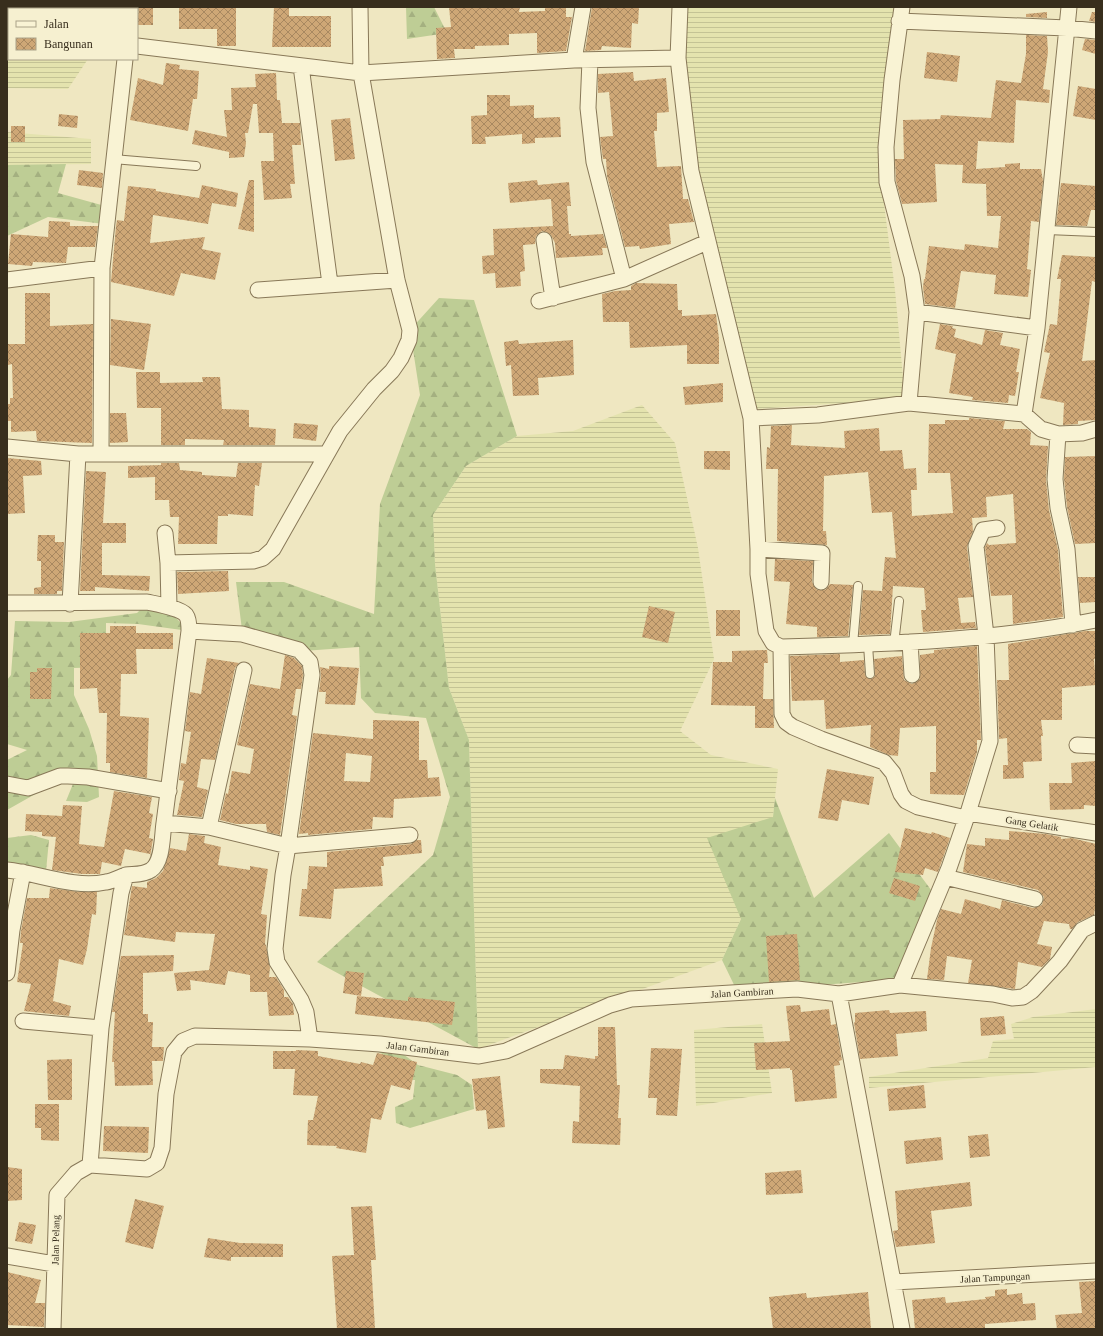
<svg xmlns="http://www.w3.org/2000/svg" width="1103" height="1336" viewBox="0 0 1103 1336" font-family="Georgia,serif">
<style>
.farmland{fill:url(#farmland-rules)}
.forest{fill:url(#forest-firs)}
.building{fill:url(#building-cross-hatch);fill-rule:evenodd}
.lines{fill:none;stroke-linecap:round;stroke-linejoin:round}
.service-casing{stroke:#887858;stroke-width:10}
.minor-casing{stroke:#887858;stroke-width:17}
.service{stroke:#f9f3d4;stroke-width:8}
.minor{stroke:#f9f3d4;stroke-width:15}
.labels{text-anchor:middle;stroke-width:4;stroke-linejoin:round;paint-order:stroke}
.street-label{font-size:10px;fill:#382e1d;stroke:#f6f0d0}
</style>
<defs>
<pattern id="farmland-rules" width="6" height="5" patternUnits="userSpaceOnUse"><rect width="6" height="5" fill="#e4e3ae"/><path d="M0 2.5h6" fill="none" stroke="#c4c395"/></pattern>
<pattern id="forest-firs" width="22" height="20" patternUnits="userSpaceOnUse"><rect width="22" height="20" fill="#becd95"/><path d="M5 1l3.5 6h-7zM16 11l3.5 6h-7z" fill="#a4b080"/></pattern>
<pattern id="building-cross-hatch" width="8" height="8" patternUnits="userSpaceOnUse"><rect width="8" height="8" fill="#cea776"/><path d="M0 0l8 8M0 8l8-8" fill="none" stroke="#a88860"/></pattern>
</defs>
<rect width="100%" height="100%" fill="#efe7c1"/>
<path class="farmland" d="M7,7H84L85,9H9V59H88L68,89L7,88Z
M681,7H899L881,180L895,290L905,399L755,409L693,173Z
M7,132L91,139V164L7,165Z
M642,405L675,443L698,548L714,659L680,731L711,755L778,769L773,817L741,919L722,960L478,1049L469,740L449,688L435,564L433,515L466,466L517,436L573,431Z
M1096,1009V1067L869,1088V1077L988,1058L993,1041L1014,1039L1011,1024L1033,1017Z
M762,1024L772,1093L696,1106L694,1030Z"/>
<path class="forest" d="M406,7H434L447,33L407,39Z
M66,164L58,193L105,206L104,224L48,217L7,236V165Z
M439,298L474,300L517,436L466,466L433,515L435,564L449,688L469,740L478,1049L317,962L433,855L450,797L426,718L375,713L361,698L359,647L303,651L242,630L236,582H284L374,614L380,504L420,395L410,330Z
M147,603L166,608L189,631L138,624L106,623V667L74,668V695L89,729L97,756L99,797L87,802L66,801L75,779H62L7,810V760L27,750L7,744V680L11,675L15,621L69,622L137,613Z
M775,798L814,898L889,833L937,898L902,979L737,991L722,960L741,919L707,838L773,817Z
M31,835L49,840L46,871L7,870V838Z
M396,1049L418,1065L457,1075L472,1085L474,1109L410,1128L396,1123L395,1107L413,1099L415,1080H400L393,1059L374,1050Z"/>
<path class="building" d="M139,7H153V25H137Z
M179,7H236V46H217V29H179Z
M274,7H289V16H331V47H272Z
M449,7H520L519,12L545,11V7H566V17H572L566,51L537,53V33L509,34V45L475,46V49H454L455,58L437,59L436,28L451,27Z
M592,7H639L638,24L632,23L631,48L602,46L601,50L585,51Z
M1047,12V18L1026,17V14Z
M1092,12H1096V22L1089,21Z
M1026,35L1047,36L1048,52L1043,89L1050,90L1049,103L1016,100L1014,143L978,141L976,169L1005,167V164L1020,163V169H1041L1043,181L1039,222L1031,221L1027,269L1031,270L1028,297L994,294L996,275L961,271L955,308L925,304L923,287L924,279H925L929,246L964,250L965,244L998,248L1001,216H987L986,184L962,183L963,165L935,164L937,202L902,204L896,181L895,159H904L903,120L940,119L941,115L991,118L996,80L1021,83L1026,54Z
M1085,39L1096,40V54L1082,50Z
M927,52L960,56L957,82L924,78Z
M166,63L180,65L179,69L199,71L197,99H193L188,131L130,120L138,78L163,85Z
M633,72L634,81L666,78L669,112L657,113V131H654L657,167L681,166L683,199H688L694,222L669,224L671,244L640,249L639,246L625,247L607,176L606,159H603L600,137L613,136L609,92L598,93V74Z
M276,73L277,100H280L282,123H300L301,145H292L295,184H290L292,198L264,200L261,161H274L273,133H259L257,104H253L248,133H245L246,143L244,157L229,158V152L192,144L195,130L227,137L224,110H232L231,88L256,87L255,74Z
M1078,86L1096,89V120L1073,116Z
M487,95H510V106L534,105V118L560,117L561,137L535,138V143L522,144V134L485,137L486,144H472L471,116L487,115Z
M59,114L78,116L77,128L58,126Z
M350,118L355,159L335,161L331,120Z
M11,126H25V142H11Z
M79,170L103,173L102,188L77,185Z
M249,180H254V232L238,229Z
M537,180L538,185L569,182L571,206H567L569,234H571V236L603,234L607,248H602L603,255L556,258L555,243L551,235L542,231L536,236L535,244L523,245L525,271L520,272L521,286L496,288L495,273L483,274L482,256L494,255L493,229L553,226L551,199L510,203L508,183Z
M1061,183L1096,186V210H1091L1087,226L1056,225Z
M202,185L238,193L236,207L212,203L208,224L153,215L150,243L205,237L202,249L221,253L215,280L181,273L174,296L111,282L116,226L117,220L124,221L128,186L156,189V191L199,198Z
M49,221L70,222V226H98L95,247H68L66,263L33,262L32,266L8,264L11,234L48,237Z
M1062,255L1096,257V282L1092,281L1082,361L1096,360V420L1078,421V424L1063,425L1064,403L1040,398L1050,353L1044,352L1050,324L1057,325L1061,279H1057Z
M636,283L677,284L678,310H682V316L716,314L719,339V364H687V345L630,348L629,322H603L602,294L615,291L631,290V286Z
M25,293H50V326L93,324L92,443L37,441L36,431L11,432V421H7V404H10V398H13L12,364L8,365L7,344H25Z
M111,319L151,324L144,370L110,365Z
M940,324L953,326L952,328L956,329L954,337L982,345L985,330L1003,333L1000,345L1020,349L1016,372H1019L1015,396L1009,395L1008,403L972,400L973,397L949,393L956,354L935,349Z
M518,340L519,344L573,340L574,375L538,378L539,395L513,396L511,365L506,366L504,342Z
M136,372H160V383L203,382L202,377H220L222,409L249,410V427L276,429L275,445H223L224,440L185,439V445H161V408H137Z
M723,383V402L685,405L683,387Z
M110,413H126L128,442L110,443Z
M969,418L1005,421L1003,429H1027L1031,432L1030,445L1048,446L1046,480L1049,510L1058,550L1063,617L1013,624L1012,595L991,596L985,547L987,543L989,545L1016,543L1013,494L986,497L987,517L972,518L973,531L967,547L973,597L958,598L961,623L975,622L976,628L923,632L921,610H926L924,588L893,586L890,634L859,635L863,590L882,591L885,557L896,558L892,512L872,513L868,472L824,476L823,531H826L827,545L777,541L778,469H766L767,447L770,448L771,426L792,425L791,445L845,448L844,431L879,428L880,451L902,450L904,469L916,468L917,490H911L912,516L953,513L950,473H928L929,424H945V420H969Z
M294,423L318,425L316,441L293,438Z
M704,451H730V470L704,469Z
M1096,456V543L1075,544L1067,507L1064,479L1065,457Z
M7,458L41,461L42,475L23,476L25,513L7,514Z
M161,463H179L180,470L202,472V475L236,477L238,463H262L259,486L255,485L253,516L228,514V516H218L217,544H178L179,517H170L169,500H155V477L128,478V466L161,465Z
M86,471L106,472L103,523H126V543H102V575L150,576L149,591L95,587V591H80Z
M38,535H55V542H64L62,591H57V594H34V588L41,587V561H37Z
M775,559L813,561L812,582L817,590H825L830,584L853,585L848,636L817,637V627L786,624L790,582L774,581Z
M228,571L229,591L178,594L177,572Z
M1078,577H1096V602L1080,603Z
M649,606L675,612L668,643L642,637Z
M716,610H740V636H716Z
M110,626H136V633H173V649H136L137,674H121L120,716L149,718L147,778L110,772V763H106L107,713H99L97,688L80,689V633H110Z
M1085,631H1096V659H1094L1096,685L1062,688V720H1041L1043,736H1041L1042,761L1023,762L1024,778L1003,779V765H1008L1007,738L999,739L997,680H1009L1008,644Z
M977,646L981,740H977V752L964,795L930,794V772H936V726L900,728L898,756L889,755L870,747L871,725L826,729L824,700L792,701L790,656L840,654V662L864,660L865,675L870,679L875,676L874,659L902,656L904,680L912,684L920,679V655L934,653V650Z
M767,650L768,663H764L763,699H773L774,728H755V706L711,705L713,662H732V651Z
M285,655L294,658L302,666L303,675L301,689H296L292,715L297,716L280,835L267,832L266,824H236L220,820L226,793L228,794L232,771L250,774L254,749L237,745L250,684L280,689Z
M207,658L239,663L235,668L215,760L201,759L197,787L208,790L202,817L177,815L184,781L179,780L181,763L186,764L191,732L185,731L190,692L201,694Z
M329,666L359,668L355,705L325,704L326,692H319L321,676L320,667L329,669Z
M37,668H52L51,699H30V672H37Z
M373,720L419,721V760H427L428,778L439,777L441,796L394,799L393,818L373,817L372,829L308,835V833L299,834L313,733L373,739ZM346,753L372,756L370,782L344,781Z
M1096,761V806L1084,805V809L1050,810L1049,783H1072L1071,763Z
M827,769L874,777L869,805L842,800L838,821L818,818Z
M114,791L152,797L149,813L153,814L149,838L153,839L150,857V854L125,849L121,866L102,862L100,874H82L52,870L56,837L42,836V832L25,831L26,814L62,816L63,805L82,806L79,844L104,847Z
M905,828L931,834L932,832L950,838L938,872L925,868L923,875L895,872Z
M1009,831L1046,834L1061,837V839L1072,838L1096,844V902L1094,915L1078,922L1072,929H1070L1069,924L1044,921L1037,944L1052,947L1050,959L1042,967L1018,962L1015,989L968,983L972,960L947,956L944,980L927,979L931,948L937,920L941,909L961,914L965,899L1000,909L1002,900L1033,908L1042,905L1044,897L1038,890L963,872L967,844L985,846V838L1009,840Z
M189,834L205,836L204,843L221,847L218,865L250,870V866L268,869L261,914L267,915L265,944L266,945L270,968L269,977H276L284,990V997H288L293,1004L294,1015L269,1016L267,992H250V975L228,971L225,985L190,980L191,990L177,991L174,973L209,970L215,934L176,932L175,942L124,935L132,886L147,888V882L156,878L163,871L170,848L186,851Z
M417,840H421L422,853L383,857L384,866H381L383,886L334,889L331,919L299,916L302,889H307L309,866L327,867V852L411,844Z
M894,878L920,886L915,901L889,893Z
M50,888L80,892H97L96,915L92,914L87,949L83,965L59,959L53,1001L71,1006L69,1016L24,1011L31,984L17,982L23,943H20L21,931L27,898H49Z
M797,934L800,980L769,982L766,936Z
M174,955L173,971L143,973V1014H148V1022H153L152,1047H164L163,1061H152L153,1085L115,1086L114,1062H112L115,1012H112L121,956Z
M346,971L364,973L361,996L343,993Z
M357,996L408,1001V997L455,1002L452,1025L355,1014Z
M800,1005L801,1012L829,1009L831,1025L836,1024L842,1060L839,1061L840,1065L834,1066L837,1098L795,1102L792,1070H790V1068L756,1070L754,1043L790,1041L786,1006Z
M889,1010L890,1013L926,1011L927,1031L896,1034L898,1056L860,1059L854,1023L855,1022V1013Z
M1004,1016L1006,1034L981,1036L980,1018Z
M598,1027H615L617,1085H620L618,1118H621L620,1145L572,1143L573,1121L579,1122L580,1086L540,1083V1069H563L565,1055L595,1059V1056H598Z
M651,1048L682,1049L677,1116L656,1115L657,1098H648Z
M296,1050L318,1051V1056L360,1064L361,1062L373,1065L377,1053L417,1062L410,1090L391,1085L381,1120L371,1118L366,1153L336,1148L337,1146L307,1145L308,1120H313L318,1096L293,1095L295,1069H273V1051H296Z
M72,1059V1100H48L47,1060Z
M500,1076L505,1127L488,1129L486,1110L476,1111L472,1079Z
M924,1085L926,1108L889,1111L887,1089Z
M35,1104H59V1141L41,1140V1128H35Z
M104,1126L149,1127L148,1153L103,1151Z
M988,1134L990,1156L970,1158L968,1136Z
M941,1137L943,1160L906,1164L904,1141Z
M7,1167L22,1169V1200L7,1201Z
M801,1170L803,1193L766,1195L765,1173Z
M970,1182L972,1206L931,1211L935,1243L896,1247L893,1231L898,1230L895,1191Z
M135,1199L164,1206L153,1249L125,1242Z
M372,1206L376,1260H371L375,1329H337L332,1256L354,1255L351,1207Z
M19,1222L36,1225L32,1244L15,1241Z
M208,1238L240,1243L283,1244V1257H231V1261L204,1257Z
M7,1272L41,1280L35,1303H45L44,1327L7,1325Z
M1096,1281V1329H1057L1055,1315L1082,1313L1079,1282Z
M1007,1289V1295L1022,1293L1023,1304L1035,1303L1036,1320L985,1324V1329H915L912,1300L945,1297L946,1303L986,1299L985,1297L995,1296V1290Z
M868,1292L871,1329H773L769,1297L806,1293L807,1298Z"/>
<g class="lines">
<defs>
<path id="service" d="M113,159L196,166
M1047,230L1096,232
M894,644L899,601
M853,645L858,586
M868,645L870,674"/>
<path id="minor" d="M680,7L678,58L691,171L751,418L758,549V574L766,631L773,643L781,647C886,644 993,641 1096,620
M902,7L892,80L886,147L887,182L912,276L917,312L909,403
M130,9V7
M899,21L1067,28L1096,31
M137,46L361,73L574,60L678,58
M574,60L583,7
M590,60L588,108L594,162L624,279
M301,66L330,284
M544,240L553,298
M7,280L102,268
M258,290L397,280
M539,301L624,279L707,242
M917,312L1037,328
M1024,414L1037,328L1069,7
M751,418L818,415L909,403L1024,414L1041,429L1058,434L1082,433L1096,429
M1058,434L1055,479L1058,508L1067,549L1073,625
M7,447L78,454L70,604
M101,453L102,268L125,59
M78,454H326
M165,533L168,563
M758,549L822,553L821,582
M7,603L147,602C156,604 180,608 186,615C189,619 189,626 189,631L164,823L209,827L288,846L283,875L275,949L277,962L301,1000L306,1012L310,1039
M169,607L168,563L253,561L263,558L273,549L340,431L374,389L392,371L401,358L409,340L410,330L397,280L361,73L360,7
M189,631L242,634L299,650L310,662L312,675L288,846L410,835
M910,642L912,675
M781,647L782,714L786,722L793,727L821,739L884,762L893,773L901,794L906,801L918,807L966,818
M1077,745L1096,746
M7,784L28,788L60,776H68L88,777L169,791
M968,813L1096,833
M209,827L244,670
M7,870C38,873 74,889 106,882C113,881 120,877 126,875
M945,877L1035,899
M7,973L12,930L23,872
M900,985L949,868L968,813L990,741L986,636L976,546L983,530L997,528
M839,994L902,1329
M23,1021L101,1028
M90,1165L147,1169L157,1163L162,1148L166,1094L174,1052L183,1041L195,1036L310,1039L380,1044L479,1056L506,1051L610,1005L631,999L797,989L839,994L900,985L993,994L1012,998L1023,997L1032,991L1060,961L1082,930L1096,923
M90,1165L101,1028L121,893L126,875C134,874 144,875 151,870C163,862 162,836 164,823
M7,1256L54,1264
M894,1282L1096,1271
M53,1329L57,1195L76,1173L90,1165"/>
</defs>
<use href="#service" class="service-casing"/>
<use href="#minor" class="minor-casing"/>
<use href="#service" class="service"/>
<use href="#minor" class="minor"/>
</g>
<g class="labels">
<g class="street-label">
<text transform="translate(1032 823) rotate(9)" y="4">Gang Gelatik</text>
<text transform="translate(742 992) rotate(-3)" y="4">Jalan Gambiran</text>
<text transform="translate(418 1048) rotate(7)" y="4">Jalan Gambiran</text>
<text transform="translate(55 1240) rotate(-89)" y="4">Jalan Pelang</text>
<text transform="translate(995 1277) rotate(-3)" y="4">Jalan Tampungan</text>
</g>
</g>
<rect width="1103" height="1336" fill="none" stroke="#382e1d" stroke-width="16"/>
<rect x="8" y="8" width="130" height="52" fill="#f6f0d0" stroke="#aaa288"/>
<rect x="16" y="21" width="20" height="6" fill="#f9f3d4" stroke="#aaa288"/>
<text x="44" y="28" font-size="12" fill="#382e1d">Jalan</text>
<rect x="16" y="38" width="20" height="12" fill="url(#building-cross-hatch)" stroke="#aaa288"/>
<text x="44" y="48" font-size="12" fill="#382e1d">Bangunan</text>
</svg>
